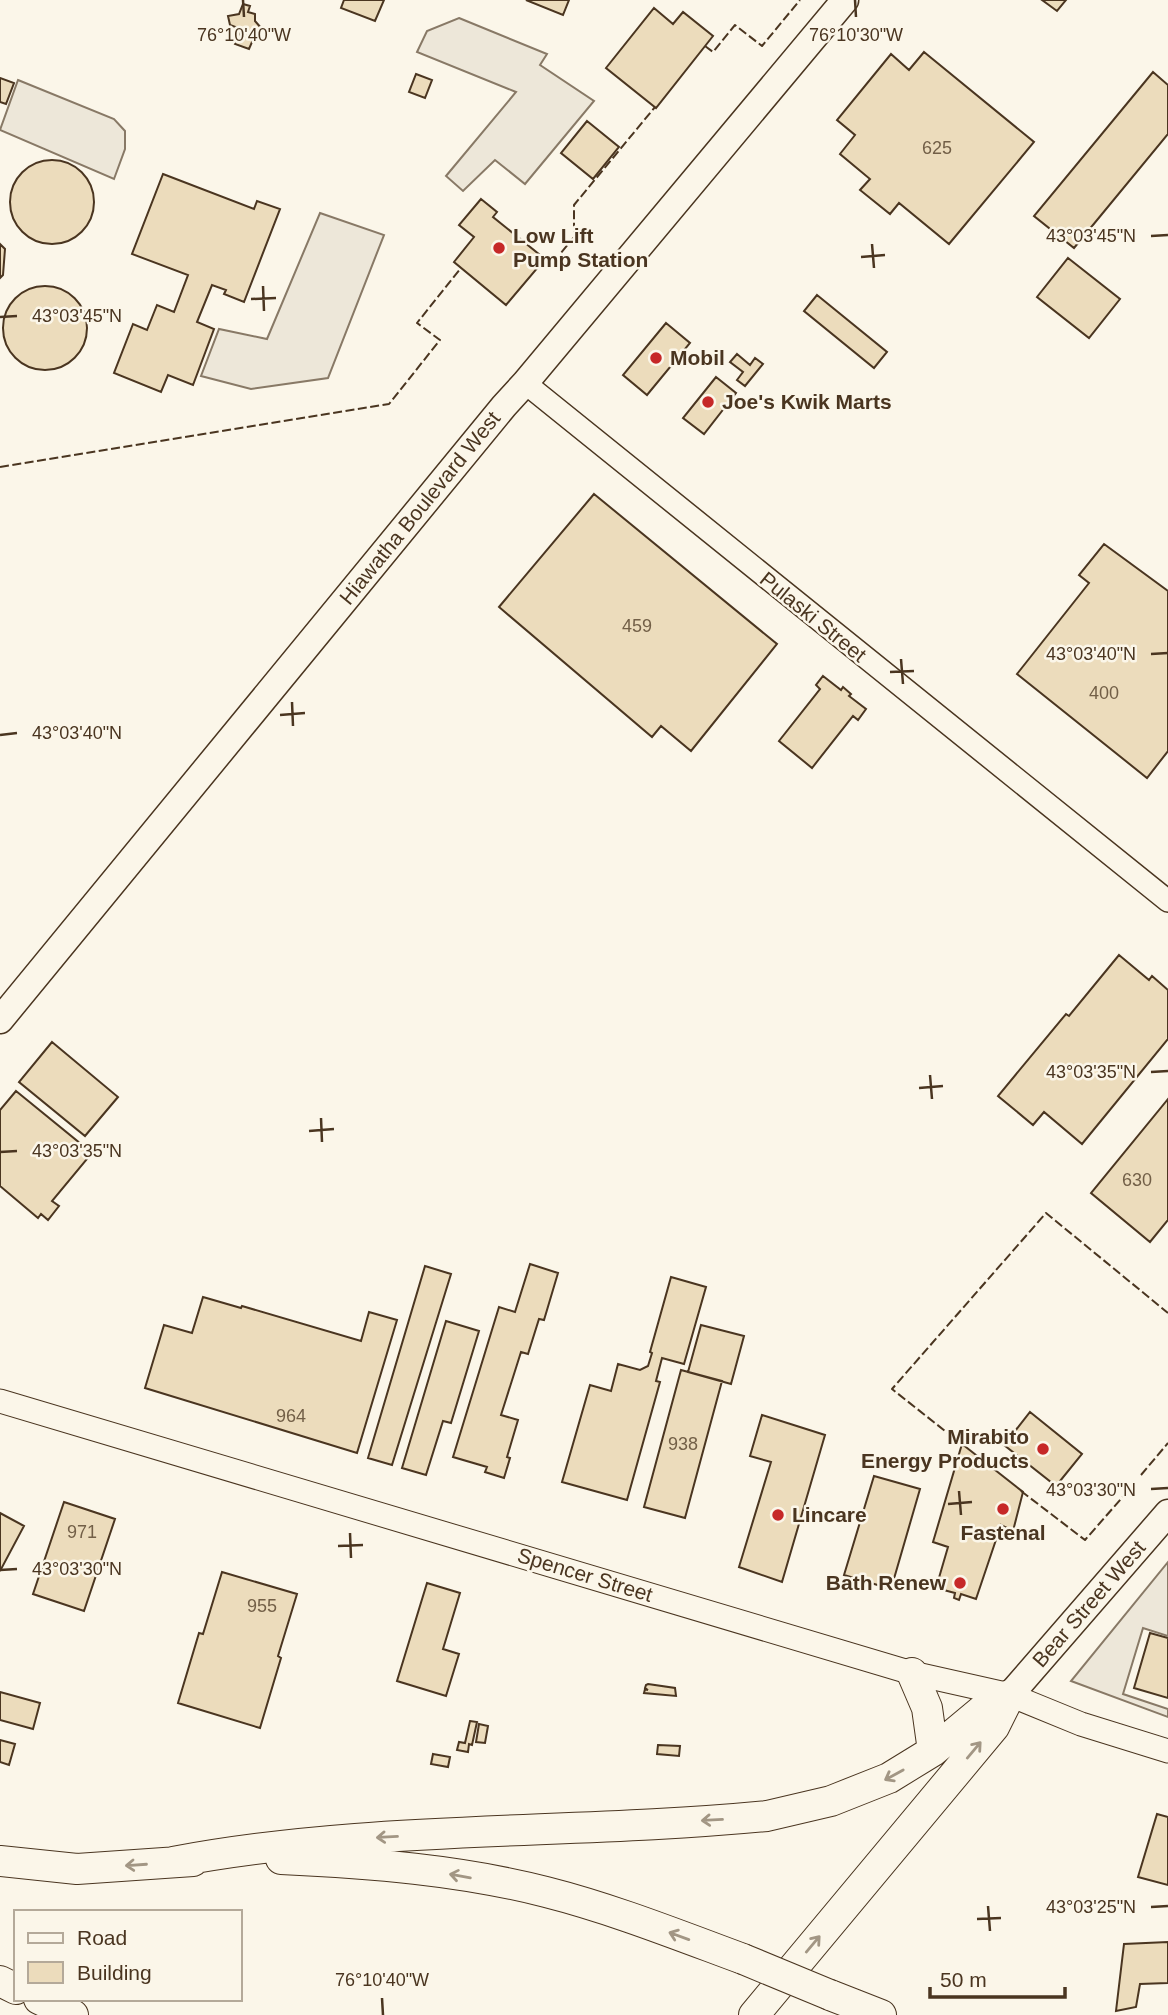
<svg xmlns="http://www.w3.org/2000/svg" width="1168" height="2015" viewBox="0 0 1168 2015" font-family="Helvetica,sans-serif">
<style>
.parking{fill:#ede7d9;stroke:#887966;stroke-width:2}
.building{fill:#ecdcbc;stroke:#4a3520;stroke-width:2}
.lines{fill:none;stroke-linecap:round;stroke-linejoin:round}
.tertiary-casing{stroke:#4a3520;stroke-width:24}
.secondary-casing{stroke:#4a3520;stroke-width:25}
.primary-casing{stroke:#4a3520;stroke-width:29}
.motorway-casing{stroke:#4a3520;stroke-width:32}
.tertiary{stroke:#fbf6e9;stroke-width:21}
.secondary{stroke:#fbf6e9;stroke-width:23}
.primary{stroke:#fbf6e9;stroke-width:26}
.motorway{stroke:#fbf6e9;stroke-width:30}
.motorway-bridge-casing{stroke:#4a3520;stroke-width:32;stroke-linecap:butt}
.motorway-bridge{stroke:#fbf6e9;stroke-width:30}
.fence{stroke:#4a3520;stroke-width:2;stroke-dasharray:9 3.5;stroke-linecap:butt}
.oneway{stroke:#a29684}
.ticks{fill:none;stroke:#4a3520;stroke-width:2.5}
.poi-dot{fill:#c62828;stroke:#fbf6e9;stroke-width:2.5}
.labels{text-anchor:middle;stroke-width:5;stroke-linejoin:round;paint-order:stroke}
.number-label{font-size:18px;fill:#725f47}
.poi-label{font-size:21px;font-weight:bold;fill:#4a3520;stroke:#fbf6e9;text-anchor:start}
.street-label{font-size:21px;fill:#4a3520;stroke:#fbf6e9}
.ticks-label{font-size:18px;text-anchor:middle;fill:#4a3520;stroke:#fbf6e9;stroke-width:5;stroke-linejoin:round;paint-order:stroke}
</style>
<rect width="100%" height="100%" fill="#fbf6e9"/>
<path class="parking" d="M459,18L547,54L540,65L594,101L525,184L495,160L463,191L446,176L516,92L417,52L427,31Z
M18,80L114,119L125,131V149L114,179L0,130Z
M320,213L384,235L328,378L251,389L201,376L219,329L267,339Z
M1168,1562V1636L1143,1628L1123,1694L1168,1709V1717L1071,1681Z"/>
<path class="building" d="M344,0H384L375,21L341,8Z
M526,0H569L563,15Z
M1042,0H1066L1057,11Z
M243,4L250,6L248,12L255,14V21L262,29L255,35L249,49L235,44L241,29L230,25L228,16L239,14Z
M654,8L673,24L683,12L713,36L656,108L606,68Z
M924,52L1034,142L949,244L899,203L890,214L860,190L870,179L840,154L855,135L837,120L891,54L909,70Z
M1153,72L1168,85V134L1074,248L1034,216Z
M416,74L432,80L425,98L409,92Z
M0,78L14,83L6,104L0,102Z
M587,121L619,147L593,179L561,153Z
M10 202a42 42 0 1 1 84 0a42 42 0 1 1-84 0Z
M163,174L254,209L257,201L280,209L244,302L224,294L226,290L212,285L197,322L214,329L193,385L168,375L161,392L114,373L133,324L147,330L157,305L174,312L188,275L132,254Z
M481,199L497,212L493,217L545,259L506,305L454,262L474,237L459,225Z
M0,244L5,249L3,275L0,278Z
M1068,258L1120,299L1089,338L1037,297Z
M3 328a42 42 0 1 1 84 0a42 42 0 1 1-84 0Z
M817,295L887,352L874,368L804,311Z
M666,323L690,343L647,395L623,375Z
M737,354L750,365L755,358L763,364L745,386L737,380L743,372L730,362Z
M716,377L736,393L704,434L683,418Z
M594,494L777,644L691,751L661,726L652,737L499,607Z
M1104,544L1168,591V751L1147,778L1017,674L1089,583L1079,575Z
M823,676L841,690L843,687L851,694L849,696L866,709L858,720L853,716L812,768L779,741L820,689L816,685Z
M1119,955L1149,980L1152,976L1168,990V1039L1082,1144L1044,1112L1033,1125L998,1096L1066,1014L1069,1016Z
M52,1042L118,1097L85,1136L19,1082Z
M16,1091L92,1153L52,1201L59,1206L48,1220L41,1214L38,1218L0,1186V1110Z
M1168,1099V1220L1150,1242L1091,1193Z
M530,1264L558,1273L544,1320L539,1319L528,1354L521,1352L501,1415L518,1420L507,1457L510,1458L504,1478L485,1472L487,1467L453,1457L499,1307L515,1312Z
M425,1266L451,1274L392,1465L368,1458Z
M671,1277L706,1287L684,1364L662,1358L656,1381L660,1382L627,1500L562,1482L590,1385L611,1391L618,1364L640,1370L648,1366L652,1353L650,1352Z
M203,1297L241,1308L242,1306L361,1341L369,1312L397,1320L357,1453L145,1388L164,1325L192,1333Z
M446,1321L479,1331L451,1423L443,1421L426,1475L402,1468Z
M701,1325L744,1336L731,1384L688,1372Z
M681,1370L722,1381L685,1518L644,1507Z
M1030,1412L1082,1454L1056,1486L1004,1445Z
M762,1415L825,1435L782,1582L739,1567L771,1462L750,1456Z
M962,1444L1023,1492L1013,1531L1001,1525L976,1599L961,1594L959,1600L954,1598L955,1593L936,1588L948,1547L933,1542Z
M874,1476L920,1489L891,1589L844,1575Z
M64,1502L115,1519L84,1611L33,1594Z
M0,1513L24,1526L0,1571Z
M222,1572L297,1594L278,1656L281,1658L260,1728L178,1703L199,1633L203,1634Z
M427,1583L460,1593L443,1649L459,1654L446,1696L397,1681Z
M1150,1633L1168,1638V1698L1134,1688Z
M648,1684L675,1688L676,1696L644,1693L645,1689L648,1690L645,1688L646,1685Z
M0,1692L40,1703L33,1729L0,1720Z
M470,1721L477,1722L472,1745L469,1744L468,1752L457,1750L459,1742L465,1743Z
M479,1724L488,1726L485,1743L476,1742Z
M0,1740L15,1744L9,1765L0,1762Z
M658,1745L680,1746L679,1756L657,1754Z
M433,1754L450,1757L448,1767L431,1764Z
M1157,1814L1168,1817V1885L1138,1877Z
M1168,1942V1983L1140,1984L1136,2007L1116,2011L1124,1944Z"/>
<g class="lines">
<defs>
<path id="tertiary" d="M525,383L1168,901"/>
<path id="secondary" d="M0,1401L912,1673L1010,1695L1081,1724L1168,1751"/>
<path id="primary" d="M0,1020L504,406L525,383L845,0
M1010,1695L1168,1513"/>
<path id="motorway" d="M912,1673L927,1708L933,1751
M281,1859C370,1863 460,1870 546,1892C613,1909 678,1935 743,1959
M0,1861L77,1869L193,1861
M173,1862C368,1825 569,1835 767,1816L831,1801L889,1778L933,1751L981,1711L1010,1695
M0,1981L16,1989
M830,1995L881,2015
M39,1999L73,2015
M754,2015L994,1727L1010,1695"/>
</defs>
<use href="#tertiary" class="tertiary-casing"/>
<use href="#secondary" class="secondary-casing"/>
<use href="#primary" class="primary-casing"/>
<use href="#motorway" class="motorway-casing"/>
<use href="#tertiary" class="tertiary"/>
<use href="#secondary" class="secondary"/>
<use href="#primary" class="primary"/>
<use href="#motorway" class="motorway"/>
<defs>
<path id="motorway-bridge" d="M743,1959L830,1995"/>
</defs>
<use href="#motorway-bridge" class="motorway-bridge-casing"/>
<use href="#motorway-bridge" class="motorway-bridge"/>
<path class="fence" d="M705,46L713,52L735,25L762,46L800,0
M544,260L551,265L574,237V205L655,107
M0,467L389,404L440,340L417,323L461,268
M964,1446L892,1389L1046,1213L1168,1313
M1141,1475L1168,1443
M1021,1491L1085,1540L1127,1492"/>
</g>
<defs><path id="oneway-shaft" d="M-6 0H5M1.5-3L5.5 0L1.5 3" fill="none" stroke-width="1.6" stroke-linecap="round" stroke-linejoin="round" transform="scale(1.75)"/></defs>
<g class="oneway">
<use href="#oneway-shaft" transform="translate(974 1750) rotate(-50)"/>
<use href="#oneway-shaft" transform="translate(894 1775) rotate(151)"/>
<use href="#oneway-shaft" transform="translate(712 1820) rotate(177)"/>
<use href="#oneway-shaft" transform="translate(387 1837) rotate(177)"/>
<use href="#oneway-shaft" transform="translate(136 1865) rotate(176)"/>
<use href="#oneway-shaft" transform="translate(460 1876) rotate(-170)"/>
<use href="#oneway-shaft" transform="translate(679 1936) rotate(-160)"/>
<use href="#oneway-shaft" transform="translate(813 1944) rotate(-50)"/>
</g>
<path class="ticks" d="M243,0L244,17M855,0L856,17M1151,236L1168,235M872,244L874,268M861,257L885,255M263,286L264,311M251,299L276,298M0,317L17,316M1151,654L1168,653M901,659L903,684M890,672L914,671M292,702L293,726M280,715L305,713M0,735L17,733M1151,1072L1168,1071M930,1075L932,1099M919,1088L943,1086M321,1118L322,1142M309,1131L334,1129M0,1152L17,1151M1151,1489L1168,1488M959,1491L961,1515M948,1504L972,1502M350,1533L351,1558M338,1546L363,1545M0,1570L17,1569M988,1906L990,1931M1151,1907L1168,1906M977,1919L1001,1918M382,1998L383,2015"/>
<g class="poi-dot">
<circle cx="499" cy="248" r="7"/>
<circle cx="656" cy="358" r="7"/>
<circle cx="708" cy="402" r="7"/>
<circle cx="1043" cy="1449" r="7"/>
<circle cx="1003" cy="1509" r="7"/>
<circle cx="778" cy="1515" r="7"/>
<circle cx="960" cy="1583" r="7"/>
</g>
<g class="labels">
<g class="number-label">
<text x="937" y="154">625</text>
<text x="637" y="632">459</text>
<text x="1104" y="699">400</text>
<text x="1137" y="1186">630</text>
<text x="291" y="1422">964</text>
<text x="683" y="1450">938</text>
<text x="82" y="1538">971</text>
<text x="262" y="1612">955</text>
</g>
<g class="poi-label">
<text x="513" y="243">Low Lift<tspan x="513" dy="24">Pump Station</tspan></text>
<text x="670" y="365">Mobil</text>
<text x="722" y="409">Joe's Kwik Marts</text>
<text x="1029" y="1444" text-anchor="end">Mirabito<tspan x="1029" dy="24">Energy Products</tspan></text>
<text x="792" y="1522">Lincare</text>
<text x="1003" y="1540" text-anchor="middle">Fastenal</text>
<text x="946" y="1590" text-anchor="end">Bath Renew</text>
</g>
<g class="street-label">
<text transform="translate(420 508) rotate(-51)" y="7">Hiawatha Boulevard West</text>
<text transform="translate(813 617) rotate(39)" y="7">Pulaski Street</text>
<text transform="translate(585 1575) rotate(17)" y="7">Spencer Street</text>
<text transform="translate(1089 1604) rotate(-49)" y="7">Bear Street West</text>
</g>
</g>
<g class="ticks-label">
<text x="244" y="41">76°10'40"W</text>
<text x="856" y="41">76°10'30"W</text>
<text x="1091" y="242">43°03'45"N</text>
<text x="77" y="322">43°03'45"N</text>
<text x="1091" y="660">43°03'40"N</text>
<text x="77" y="739">43°03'40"N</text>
<text x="1091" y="1078">43°03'35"N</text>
<text x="77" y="1157">43°03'35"N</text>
<text x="1091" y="1496">43°03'30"N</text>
<text x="77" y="1575">43°03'30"N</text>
<text x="1091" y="1913">43°03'25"N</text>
<text x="382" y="1986">76°10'40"W</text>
</g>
<rect x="14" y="1910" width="228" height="91" fill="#fbf6e9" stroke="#b4a999" stroke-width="2"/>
<rect x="28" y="1933" width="35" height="10" fill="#fbf6e9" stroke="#b4a999" stroke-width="2"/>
<text x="77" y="1945" font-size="21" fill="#4a3520">Road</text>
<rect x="28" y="1962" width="35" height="21" fill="#ecdcbc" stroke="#b4a999" stroke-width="2"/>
<text x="77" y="1980" font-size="21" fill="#4a3520">Building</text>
<path d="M930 1987v10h135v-10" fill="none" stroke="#4a3520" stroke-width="3.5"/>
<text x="940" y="1987" font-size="21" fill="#4a3520" stroke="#fbf6e9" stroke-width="5" paint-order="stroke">50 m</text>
</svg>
